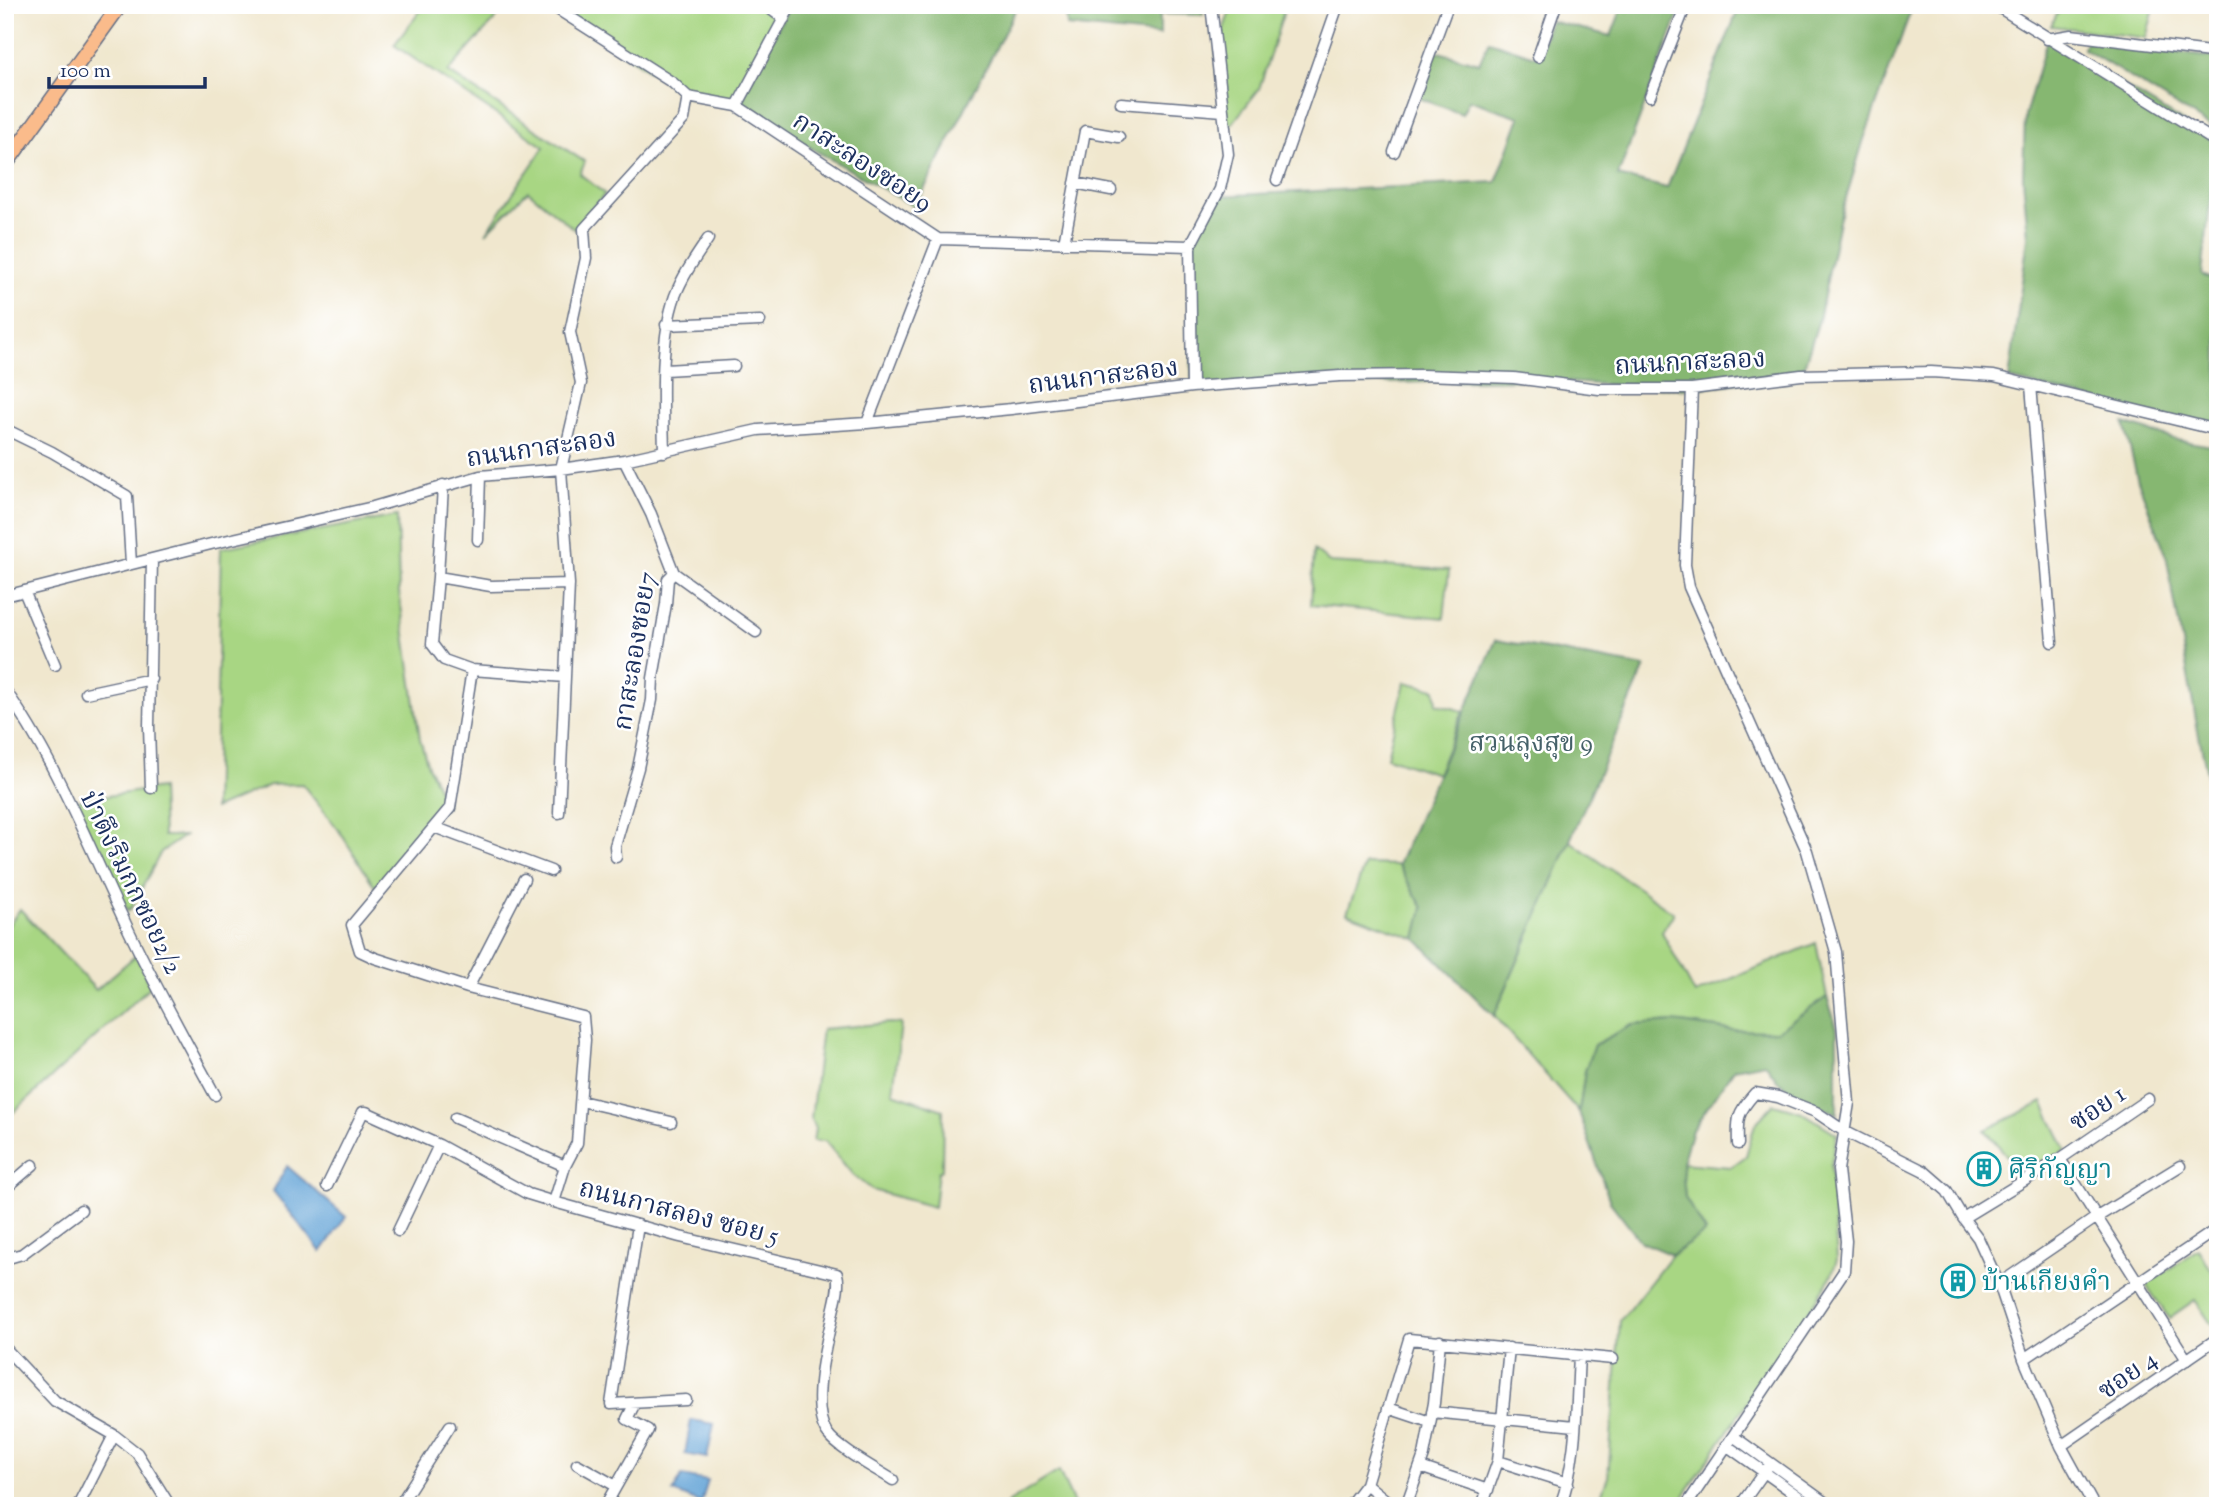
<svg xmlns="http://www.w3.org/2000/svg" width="2223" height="1511" viewBox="0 0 2223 1511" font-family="'Sorts Mill Goudy','Noto Serif Thai',serif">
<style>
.green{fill:#a8d683;stroke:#628270;stroke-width:2}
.forest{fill:#86b771;stroke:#507368;stroke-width:2}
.water{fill:#62a3d6;stroke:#3e699a;stroke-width:2}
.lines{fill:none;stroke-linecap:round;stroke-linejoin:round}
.minor-casing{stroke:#666f85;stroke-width:13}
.major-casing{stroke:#666f85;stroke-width:17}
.minor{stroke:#fff;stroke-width:10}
.major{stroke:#fabb8b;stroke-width:14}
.labels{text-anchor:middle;stroke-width:5;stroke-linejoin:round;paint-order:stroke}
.street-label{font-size:26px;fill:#1b2f5e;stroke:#fff}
.park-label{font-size:26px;fill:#456169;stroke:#fff}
.culture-label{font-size:26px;fill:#0d838f;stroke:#fff;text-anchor:start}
</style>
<rect width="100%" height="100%" fill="#fff"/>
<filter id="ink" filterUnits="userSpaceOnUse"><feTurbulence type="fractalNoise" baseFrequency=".0143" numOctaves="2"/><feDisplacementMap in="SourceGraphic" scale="14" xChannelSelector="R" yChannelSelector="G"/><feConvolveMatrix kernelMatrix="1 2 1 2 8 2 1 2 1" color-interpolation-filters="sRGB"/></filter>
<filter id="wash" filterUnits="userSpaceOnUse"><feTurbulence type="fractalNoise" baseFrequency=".00686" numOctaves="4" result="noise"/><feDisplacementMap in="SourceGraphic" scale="28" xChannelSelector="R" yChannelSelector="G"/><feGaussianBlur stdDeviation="1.57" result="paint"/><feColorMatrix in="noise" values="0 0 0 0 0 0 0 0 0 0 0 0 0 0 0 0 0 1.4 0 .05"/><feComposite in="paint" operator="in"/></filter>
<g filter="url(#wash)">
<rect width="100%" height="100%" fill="#f0e7ce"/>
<path class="green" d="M425,5H508L448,72L585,162L580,174L605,194L574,229L528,191L486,233L544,147L394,45Z
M551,5H766L784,19L737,106L688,97Z
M1232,5H1286L1259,89L1225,133L1216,51Z
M2061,5H2155L2146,38L2051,26Z
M397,516L399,592L420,739L428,766L446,805L375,887L338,829L302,784L270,785L214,809L221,548Z
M1314,550L1330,563L1449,570L1444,618L1311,605Z
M1405,682L1435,689L1437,704L1463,711L1437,774L1387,757Z
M161,788L163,836H184L161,852L132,907L128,911L73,801Z
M1570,841L1674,913L1662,932L1695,994L1816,943L1827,997L1777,1032L1731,1030L1674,1022L1632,1025L1594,1045L1585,1071L1579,1112L1494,1016Z
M1365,864L1398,865L1423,908L1416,939L1347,913Z
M20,909L96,990L136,955L151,986L5,1120V930Z
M890,1023L901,1024L893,1093L943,1110L942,1170L938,1172L934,1207L872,1190L853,1175L825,1141H813L815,1129L811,1119L822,1029Z
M2043,1102L2066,1150L2025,1177L1985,1130Z
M1774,1104L1802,1112L1837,1134L1831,1165L1837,1260L1829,1281L1677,1506H1597L1608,1477L1620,1321L1672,1255L1706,1232L1685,1198L1682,1163L1731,1167L1746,1156L1755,1124Z
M2198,1249L2218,1280V1334L2195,1300L2169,1318L2146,1285Z
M1059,1471L1075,1506H1005L1009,1502Z"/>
<path class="forest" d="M790,5H1018L915,207L737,106Z
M1066,5H1203V15L1160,14V35L1067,26Z
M1623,5H1682L1618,176L1667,188L1740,5H1913L1864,139L1839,221L1819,320L1801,375L1692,389L1525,380L1192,387L1190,246L1216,196L1496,182L1520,117L1469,100L1462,114L1419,98L1431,50L1479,63L1489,41L1538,57L1550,21L1611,36Z
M2047,39L2217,143L2202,275L2218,281V430L2009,379L2028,237L2023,178L2025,116Z
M2086,41L2218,58V131L2084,49Z
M2124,423L2177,440L2218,447V825L2198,731L2166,554L2138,481Z
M1496,640L1645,667L1494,1016L1416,939L1423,908L1398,865Z
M1827,997L1837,1028V1114L1799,1096L1778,1081L1765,1063L1734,1069L1692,1130L1682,1163L1685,1198L1706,1232L1672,1255L1641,1242L1610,1202L1579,1112L1585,1071L1594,1045L1632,1025L1674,1022L1731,1030L1777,1031Z"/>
<path class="water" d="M287,1166L346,1217L321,1252L273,1191Z
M691,1420L714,1424L707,1458L685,1454Z
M682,1476L708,1481L701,1503L673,1492Z"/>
</g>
<g filter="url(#ink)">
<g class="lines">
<defs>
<path id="minor" d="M551,5L673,83L688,97L684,119L584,229L586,258L570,332L581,383L561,469L569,584L565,677L472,670L450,808L352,925L360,951L375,958L468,988L583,1017L585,1040L577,1143L565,1166L554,1202L680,1237L837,1274C841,1288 833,1307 831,1322C825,1350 810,1408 827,1433C838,1449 876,1469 893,1480
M765,5L784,19
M1995,5L2218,143
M2047,39L2071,35L2218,53
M1538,57L1556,5
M1650,96L1686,5
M688,97L737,106L938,239L867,423
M1121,103L1223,111
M737,106L791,5
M1394,152L1448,5
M1277,180L1338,5
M1075,183L1111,190
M938,239L1190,246
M1064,243L1085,131L1119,137
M666,325L760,321
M665,370L734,366
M2031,385L2052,642
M1192,387L1190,246L1220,189L1228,154L1211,5
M5,429L52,452L127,496L131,564
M664,452C663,403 659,342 675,296C683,275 696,257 708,239
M443,485L438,577L432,644L444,660L472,670
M478,540L480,476
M674,573L756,632
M438,577L491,586L569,584
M24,591L55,665
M5,596L211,544L373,507L480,476L561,469L624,460L758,430L867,423L1011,409L1192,387L1340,376L1422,375L1514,378L1599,389H1692L1801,375L1931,372L1994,376L2218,430
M5,690C53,756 87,842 122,916C150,977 183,1036 215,1095
M86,693L151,679
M151,788L149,727L152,559
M559,813L565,677
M434,827L551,871
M616,857L615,846L638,768L652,700L653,678L666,604L668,579L674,573L651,514L624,460
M468,988L524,879
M581,1101L671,1122
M455,1118L565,1166
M1738,1144C1737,1118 1737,1113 1755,1093L1778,1097L1816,1112L1844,1131L1924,1171L1947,1191L1963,1218L1978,1238L1999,1284L2024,1359L2061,1446L2094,1506
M2060,1159L2187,1360
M327,1186L363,1112H366L439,1145L528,1194L554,1202
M5,1189L33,1165
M1963,1218L2060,1159L2148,1099
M638,1225L611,1404L686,1400
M398,1231L439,1145
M5,1259L22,1254L81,1210
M1999,1284L2097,1217L2180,1166
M5,1348L55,1401L114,1435L137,1453L170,1506
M2024,1359L2214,1231
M1388,1408L1430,1422
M1432,1412L1575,1426
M1733,1436L1830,1506
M1726,1445L1812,1506
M2061,1446L2218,1338
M1498,1461L1568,1483
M577,1464L616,1486
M1420,1467L1488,1490
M1366,1484L1393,1506
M78,1506L114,1435
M399,1506L450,1426
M605,1506L648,1430L627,1419L633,1407
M1349,1506L1366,1484L1409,1339L1613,1359
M1406,1506L1424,1455L1434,1403L1440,1341
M1482,1506L1498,1461L1509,1348
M1560,1506C1578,1458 1576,1406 1579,1356
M1686,1506L1844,1271L1846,1241L1838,1170L1849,1103L1836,952L1807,851L1689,587L1685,565L1692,389
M1740,1506L1767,1468"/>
<path id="major" d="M5,165L120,5"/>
</defs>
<use href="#minor" class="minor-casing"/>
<use href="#major" class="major-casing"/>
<use href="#minor" class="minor"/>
<use href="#major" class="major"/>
</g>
</g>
<defs>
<symbol id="building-ring" viewBox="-11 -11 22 22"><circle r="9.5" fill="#fff" stroke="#0f9aa8" stroke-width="1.5"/><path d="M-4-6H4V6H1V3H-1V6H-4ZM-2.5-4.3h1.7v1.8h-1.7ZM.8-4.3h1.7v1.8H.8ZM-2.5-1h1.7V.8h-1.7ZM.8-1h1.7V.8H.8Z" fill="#0f9aa8"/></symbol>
</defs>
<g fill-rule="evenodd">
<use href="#building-ring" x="1965" y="1150" width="38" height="38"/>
<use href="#building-ring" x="1939" y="1262" width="38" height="38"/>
</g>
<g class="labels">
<g class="street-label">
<text transform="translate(863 161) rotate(33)" y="9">กาสะลองซอย9</text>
<text transform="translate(1690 361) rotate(-3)" y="9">ถนนกาสะลอง</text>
<text transform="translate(1103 375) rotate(-7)" y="9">ถนนกาสะลอง</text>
<text transform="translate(541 447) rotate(-8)" y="9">ถนนกาสะลอง</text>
<text transform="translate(634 651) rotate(-81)" y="9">กาสะลองซอย7</text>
<text transform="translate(132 882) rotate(64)" y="9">ป่าตึงริมกกซอย2/2</text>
<text transform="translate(2097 1107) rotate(-34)" y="9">ซอย 1</text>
<text transform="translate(679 1211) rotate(14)" y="9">ถนนกาสลอง ซอย 5</text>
<text transform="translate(2127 1374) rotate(-35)" y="9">ซอย 4</text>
</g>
<g class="park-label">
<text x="1531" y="751">สวนลุงสุข 9</text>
</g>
<g class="culture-label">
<text x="2008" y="1178">ศิริกัญญา</text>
<text x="1982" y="1290">บ้านเกียงคำ</text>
</g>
</g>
<rect width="2223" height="1511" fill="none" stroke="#fff" stroke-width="28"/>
<path d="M49 77v10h156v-10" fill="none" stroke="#1b2f5e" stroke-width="3.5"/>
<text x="60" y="77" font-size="21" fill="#1b2f5e" stroke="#ffffff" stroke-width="5" paint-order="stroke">100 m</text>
</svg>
